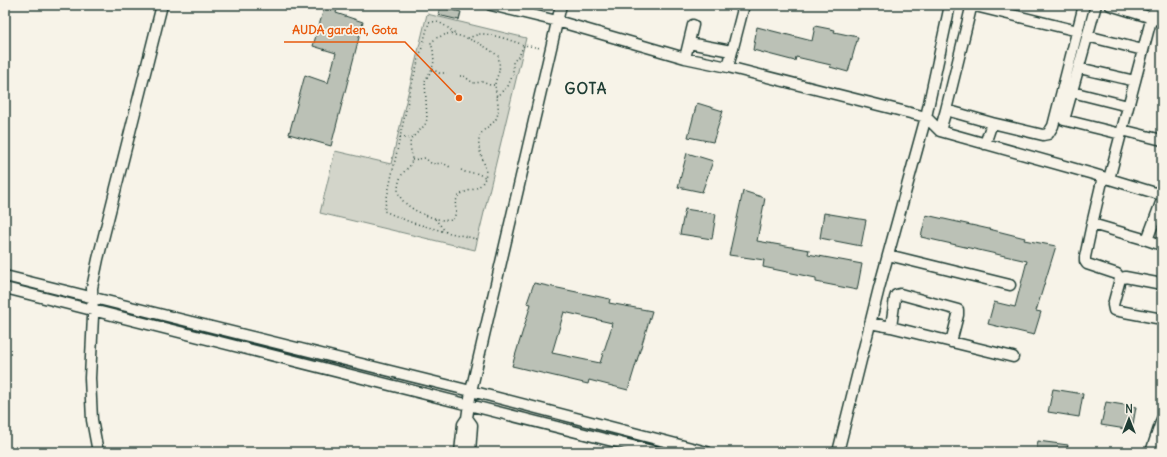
<svg xmlns="http://www.w3.org/2000/svg" width="1167" height="457" viewBox="0 0 1167 457" font-family="Delius,sans-serif">
<style>
.green{fill:#d3d5ca;stroke:#79897f}
.building{fill:#bbc1b6;stroke:#1f3d34;fill-rule:evenodd}
.lines{fill:none;stroke-linecap:round;stroke-linejoin:round}
.minor-casing{stroke:#1f3d34;stroke-width:13}
.path{stroke:#1f3d34;stroke-width:1.5;stroke-dasharray:1 3;stroke-linecap:butt}
.minor{stroke:#f7f3e8;stroke-width:10}
.labels{text-anchor:middle;stroke-width:3.5;stroke-linejoin:round;paint-order:stroke}
.district-label{font-size:15px;font-weight:bold;letter-spacing:1px;fill:#1f3d34;stroke:#f7f3e8}
.leader{fill:none;stroke:#e8590c;stroke-width:1.5}
.callout-dot{fill:#e8590c;stroke:#f7f3e8;stroke-width:1.5}
.callout-label{font-size:12px;text-anchor:middle;font-weight:bold;fill:#e8590c;stroke:#f7f3e8;stroke-width:3.5;stroke-linejoin:round;paint-order:stroke}
</style>
<rect width="100%" height="100%" fill="#f7f3e8"/>
<filter id="ink" filterUnits="userSpaceOnUse"><feTurbulence type="fractalNoise" baseFrequency=".025" numOctaves="2"/><feDisplacementMap in="SourceGraphic" scale="8" xChannelSelector="R" yChannelSelector="G"/><feConvolveMatrix kernelMatrix="1 2 1 2 8 2 1 2 1" color-interpolation-filters="sRGB"/></filter>
<g filter="url(#ink)">
<path class="green" d="M427,14L526,38L475,250L320,213L335,151L391,164Z"/>
<path class="building" d="M325,5H338L336,13L363,22L331,146L289,134L305,75L328,83L336,53L313,46Z
M440,7L461,12L459,20L438,15Z
M815,26L835,30L834,32L858,37L848,72L830,67L831,65L796,57L795,61L753,50L757,27L812,41Z
M697,103L723,111L713,142L688,137Z
M687,153L713,161L702,192L678,187Z
M743,191L765,198L757,241L809,250L808,254L862,264L857,290L816,282V278L763,267L764,260L729,255Z
M685,209L716,214L712,239L680,234Z
M824,213L866,220L861,246L820,238Z
M926,215L989,229L1025,238L1024,240L1056,246L1036,311L1041,312L1034,335L988,324L994,302L1015,307L1027,261L921,237Z
M534,283L610,299L609,303L652,311L628,390L589,380L588,384L512,366L531,304L527,303ZM564,312L612,323L611,326H612L600,363L552,353Z
M1053,389L1083,394L1079,417L1048,412Z
M1106,402L1136,407L1132,430L1101,425Z
M1038,441L1068,445L1066,452H1036Z"/>
<g class="lines">
<defs>
<path id="minor" d="M491,5L557,21L685,58L728,67L926,117L940,131L1093,174L1162,195
M1096,5L1064,120L1121,134
M1110,5L1162,21
M1087,36L1143,50
M689,43L731,51
M685,58L693,25
M728,67L744,5
M1079,68L1135,81
M1072,92L1128,106
M992,123L946,110L971,8L975,6L1078,31
M1122,130L1162,140
M940,131L946,110
M985,144L992,123L1043,135L1048,134L1053,126L1083,9
M1109,179L1155,5
M1092,224L1103,177
M1147,240L1162,245
M888,255L1010,285
M1117,274L1087,264L1085,261V257L1092,224L1147,240L1162,200
M5,276L471,391L707,452
M1162,284L1125,277L1120,279L1113,305L1114,310L1162,319
M5,288L656,452
M870,323L891,327L1013,357
M891,327L895,298L896,295L900,294L958,310V315L951,342
M467,418L472,425L470,452
M98,452L92,420L90,378L93,316L92,288L98,259L162,5
M460,452L463,424L467,418L471,391L561,5
M838,452L879,288L926,117L950,5
M1151,452L1162,419"/>
</defs>
<use href="#minor" class="minor-casing"/>
<path class="path" d="M447,34C465,35 485,45 498,56C499,60 500,66 499,71C498,76 495,80 495,85C496,96 501,109 496,119C491,127 480,129 479,140C477,154 489,165 485,178C479,194 463,187 457,199C454,204 456,206 456,211C456,214 454,217 453,220C438,223 399,208 398,190C398,184 400,176 404,172C406,169 410,167 411,163C414,155 408,147 411,139L425,125L427,119L425,81L432,69L434,61L433,50L431,43L436,38Z
M468,38C471,37 476,35 480,34C489,33 514,41 523,45
M432,69L439,73H447
M460,76H464L473,83L482,82L490,85H495
M496,97L508,86L513,74V62L519,56L524,45L540,48
M400,137L411,139
M412,160L425,158L432,164L443,163L450,167
M461,170L467,173H476L485,177
M435,219L446,232L477,239
M446,232L410,222L384,211L411,87L429,22C440,20 447,27 455,34"/>
<use href="#minor" class="minor"/>
</g>
</g>
<g class="labels">
<g class="district-label">
<text x="586" y="94">GOTA</text>
</g>
</g>
<path class="leader" d="M459 98L405 42H284"/>
<circle class="callout-dot" cx="459" cy="98" r="4"/>
<g class="callout-label">
<text x="345" y="34">AUDA garden, Gota</text>
</g>
<rect width="1167" height="457" fill="none" stroke="#f7f3e8" stroke-width="20"/>
<rect x="10" y="10" width="1147" height="437" fill="none" stroke="#1f3d34" stroke-width="1.5" filter="url(#ink)"/>
<g transform="translate(1129 419)" stroke="#f7f3e8" stroke-width="3" paint-order="stroke">
<path d="M0-3L7 15L0 10L-7 15Z" fill="#1f3d34"/>
<text y="-6" font-size="11" font-weight="bold" text-anchor="middle" fill="#1f3d34">N</text>
</g>
</svg>
